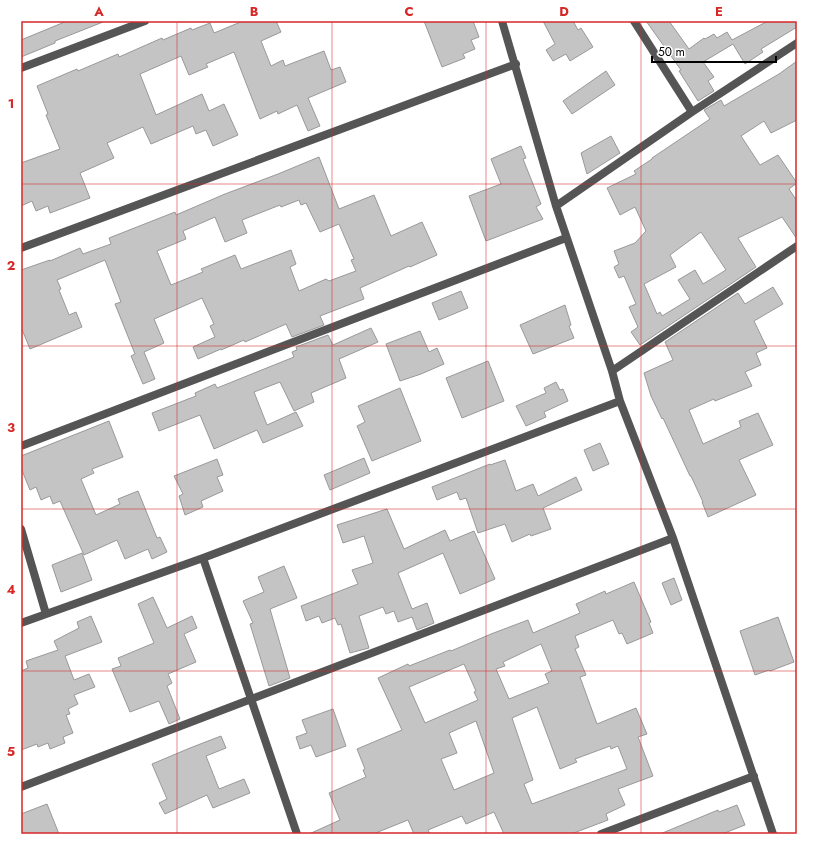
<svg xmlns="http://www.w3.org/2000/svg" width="818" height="855" viewBox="0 0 818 855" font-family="Jost,sans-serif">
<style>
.building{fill:#c4c4c4;stroke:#999;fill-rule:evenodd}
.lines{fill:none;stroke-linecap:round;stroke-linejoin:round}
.minor{stroke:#555;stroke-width:8}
.grid{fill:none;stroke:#d62828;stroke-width:1;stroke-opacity:0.55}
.neatline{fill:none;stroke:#d62828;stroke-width:1.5}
.grid-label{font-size:13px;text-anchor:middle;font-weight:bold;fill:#d62828}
</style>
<rect width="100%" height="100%" fill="#fff"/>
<path class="building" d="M67,21H103V22L55,41V43L21,57V40Z
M243,21H276L281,32L261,41L271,66L283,60L285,66L324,51L331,70L340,67L346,82L308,98L320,126L308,131L297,105L278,114L277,111L260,119L234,52L206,64L208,67L189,75L181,56L140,74L156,115L202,94L209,111L224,104L238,135L213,146L206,130L196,134L193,126L151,144L143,127L107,143L114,158L80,173L90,198L50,213L48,206L36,211L32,201L21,206V163L60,149L46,115L48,114L37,86L77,69L78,71L118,54L119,57L162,38L163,40L191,28L192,30L210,23L214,33Z
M424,21H473L479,37L471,40L475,49L463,54L465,58L442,67Z
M543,21H573L578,30L581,28L593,47L570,61L566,54L553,61L546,50L555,44Z
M646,21H669L689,49L704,38L705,39L714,34L717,38L727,32L732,40L768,21H797V27L761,49L763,52L745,64L733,44L703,62L714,77L708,81L714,91L698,101L679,71L681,70Z
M797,61V120L771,133L764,121L741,136L760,165L778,155L797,183L789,189L797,201V239L782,217L738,238L756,267L640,345L631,332L638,327L629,307L636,304L624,276L619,278L614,267L619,264L614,251L635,243L646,231L635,207L620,215L607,188L636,174L634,171L652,159V158L710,119L704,110L721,100L724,106L779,74ZM701,232L726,270L703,284L695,270L678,280L690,299L662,316L660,312L657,314L644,284L676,267L670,255Z
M606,71L615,85L572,114L563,101Z
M611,136L620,153L587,174L581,153Z
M521,146L526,158L523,159L541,204L536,207L543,219L486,241L469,196L501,184L491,159Z
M319,157L339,209L374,195L391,236L422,222L437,255L410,267L409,266L360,288L364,299L320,316L324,325L292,337L286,324L245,342L244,340L221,350V349L198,359L193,347L215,337L210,326L214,324L202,298L154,319L164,343L144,352L155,379L143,384L131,356L135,354L115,304L121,302L105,260L57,280L61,289L59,290L69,315L76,312L82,327L30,349L21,327V270L50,260V261L80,248L83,254L111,244L109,238L175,212L176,215L225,194L278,174ZM299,200L301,205L306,203L320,232L339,224L354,259L351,260L356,271L329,281L326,279L299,291L290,267L296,264L291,250L241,269L235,255L201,269L203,272L171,285L157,251L186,239L183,231L215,217L225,242L247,233L242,220L280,205L281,207Z
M773,287L783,304L754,321L767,348L756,353L761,365L745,372L752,386L715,401L714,399L689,410L703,444L741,427L739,421L758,413L773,445L739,460L756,495L708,517L702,502H703L691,476H690L663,418L662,419L651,396L644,373L673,360L665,342L738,293L745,304Z
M461,291L468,308L439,320L432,303Z
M565,305L571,325L569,326L574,338L533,354L520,325Z
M371,328L378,342L339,359L346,378L311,393L314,402L294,411L280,382L254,392L267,425L296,412L303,426L263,443L257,430L214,449L200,415L159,431L152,413L196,396L195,393L215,384L217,388L294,357L292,352L297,350L296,347L328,335L333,345Z
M420,331L429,352L437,348L444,364L421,374L400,381L386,344Z
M488,361L504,401L462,418L446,378Z
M556,382L560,390L563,389L568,401L544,412L546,417L526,426L516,406L546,393L544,388Z
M400,388L421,441L372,461L357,426L365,422L358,406Z
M109,421L123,457L92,469L94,473L81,479L96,515L120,504L118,499L138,491L157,538L160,537L167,552L152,559L148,549L125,559L117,540L84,555L60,501L53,504L50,496L41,500L36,487L30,490L21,468V456Z
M600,443L609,464L593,471L584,450Z
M364,458L370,473L330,490L324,475Z
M217,459L223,475L217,477L223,491L201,501L203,507L185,515L179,496L183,494L174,476Z
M505,460L516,491L533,484L538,496L576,477L582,490L543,508L551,529L531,536L530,534L512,542L505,524L478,533L466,498L460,500L457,492L437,500L432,487L490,464V465Z
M387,509L404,549L445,530L450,541L474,531L495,579L460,594L443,553L398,573L412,609L427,603L434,623L417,630L412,617L398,622L394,611L386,614L383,607L359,616L369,648L350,653L341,624L338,625L335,618L322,623L319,616L306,621L301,606L358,584L352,570L373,563L364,536L343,543L337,525Z
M82,553L92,580L61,592L52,565Z
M284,566L297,598L270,609L290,678L269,686L250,624L253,623L243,601L264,592L258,577Z
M674,578L682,600L671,605L662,583Z
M634,582L651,622L649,623L653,633L627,644L622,633L619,634L613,620L575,636L579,647L575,649L586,675L580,677L597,724L636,708L647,734L638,737L653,776L618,789L625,805L606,814L608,820L571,834H504L494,812L466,824L462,816L428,830L430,834H414L408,820L373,834H309L340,820L329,793L366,777L363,770L365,769L357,749L402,730L378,678L408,664L409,666L450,650L451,651L491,634L528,620L533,633L580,613L576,604L605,591L606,594ZM541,644L552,671L545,674L549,683L509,699L496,669L505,666L503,662ZM464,664L476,691L474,692L478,700L425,723L409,687ZM537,707L560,769L577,762L575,759L610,746L611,749L618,746L627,769L532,804L524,784L533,780L512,718ZM476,721L494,773L454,790L441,759L457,753L449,733Z
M153,597L167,628L192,616L197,628L184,634L196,662L168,674L172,683L167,686L180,719L169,724L159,701L130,712L112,669L121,666L118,658L154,643L138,604Z
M91,616L102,642L65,656L74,680L89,674L95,687L74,695L78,704L68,709L70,714L66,715L73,733L63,737L65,743L50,749L48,743L38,747L37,744L21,750V671L28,668L26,661L58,650L54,641L79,628L77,622Z
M778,617L794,662L770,671L769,670L755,675L740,631Z
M333,709L346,746L316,757L311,745L300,749L296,737L307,733L302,720Z
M221,736L226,748L206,756L219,789L244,779L250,793L213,808L207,795L165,814L159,803L167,799L152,764L190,748Z
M47,804L59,834H21V814Z
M737,805L745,825L722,834H660L718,810L719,812Z"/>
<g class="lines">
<path class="minor" d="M502,21L556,206L612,371L620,401L673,538L773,834
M634,21L692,112
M21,68L145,21
M556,206L692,112L797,43
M21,248L516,64
M612,371L797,246
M21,446L566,238
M21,529L46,614
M203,558L297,834
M21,623L203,558L620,401
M21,787L673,538
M601,834L754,776"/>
</g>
<path class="grid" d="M177,21V834M332,21V834M486,21V834M641,21V834M21,184H797M21,346H797M21,509H797M21,671H797"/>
<rect width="818" height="855" fill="none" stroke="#ffffff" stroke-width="44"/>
<path d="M652 56v6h124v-6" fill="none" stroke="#000000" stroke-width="2"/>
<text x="658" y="56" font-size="12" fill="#000000" stroke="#ffffff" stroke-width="3" paint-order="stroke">50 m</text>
<rect x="22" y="22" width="774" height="811" class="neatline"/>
<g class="grid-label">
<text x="99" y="16">A</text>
<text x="254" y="16">B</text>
<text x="409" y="16">C</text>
<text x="564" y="16">D</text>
<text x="719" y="16">E</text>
<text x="11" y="108">1</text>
<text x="11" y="270">2</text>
<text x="11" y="432">3</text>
<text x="11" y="594">4</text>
<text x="11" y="756">5</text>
</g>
</svg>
